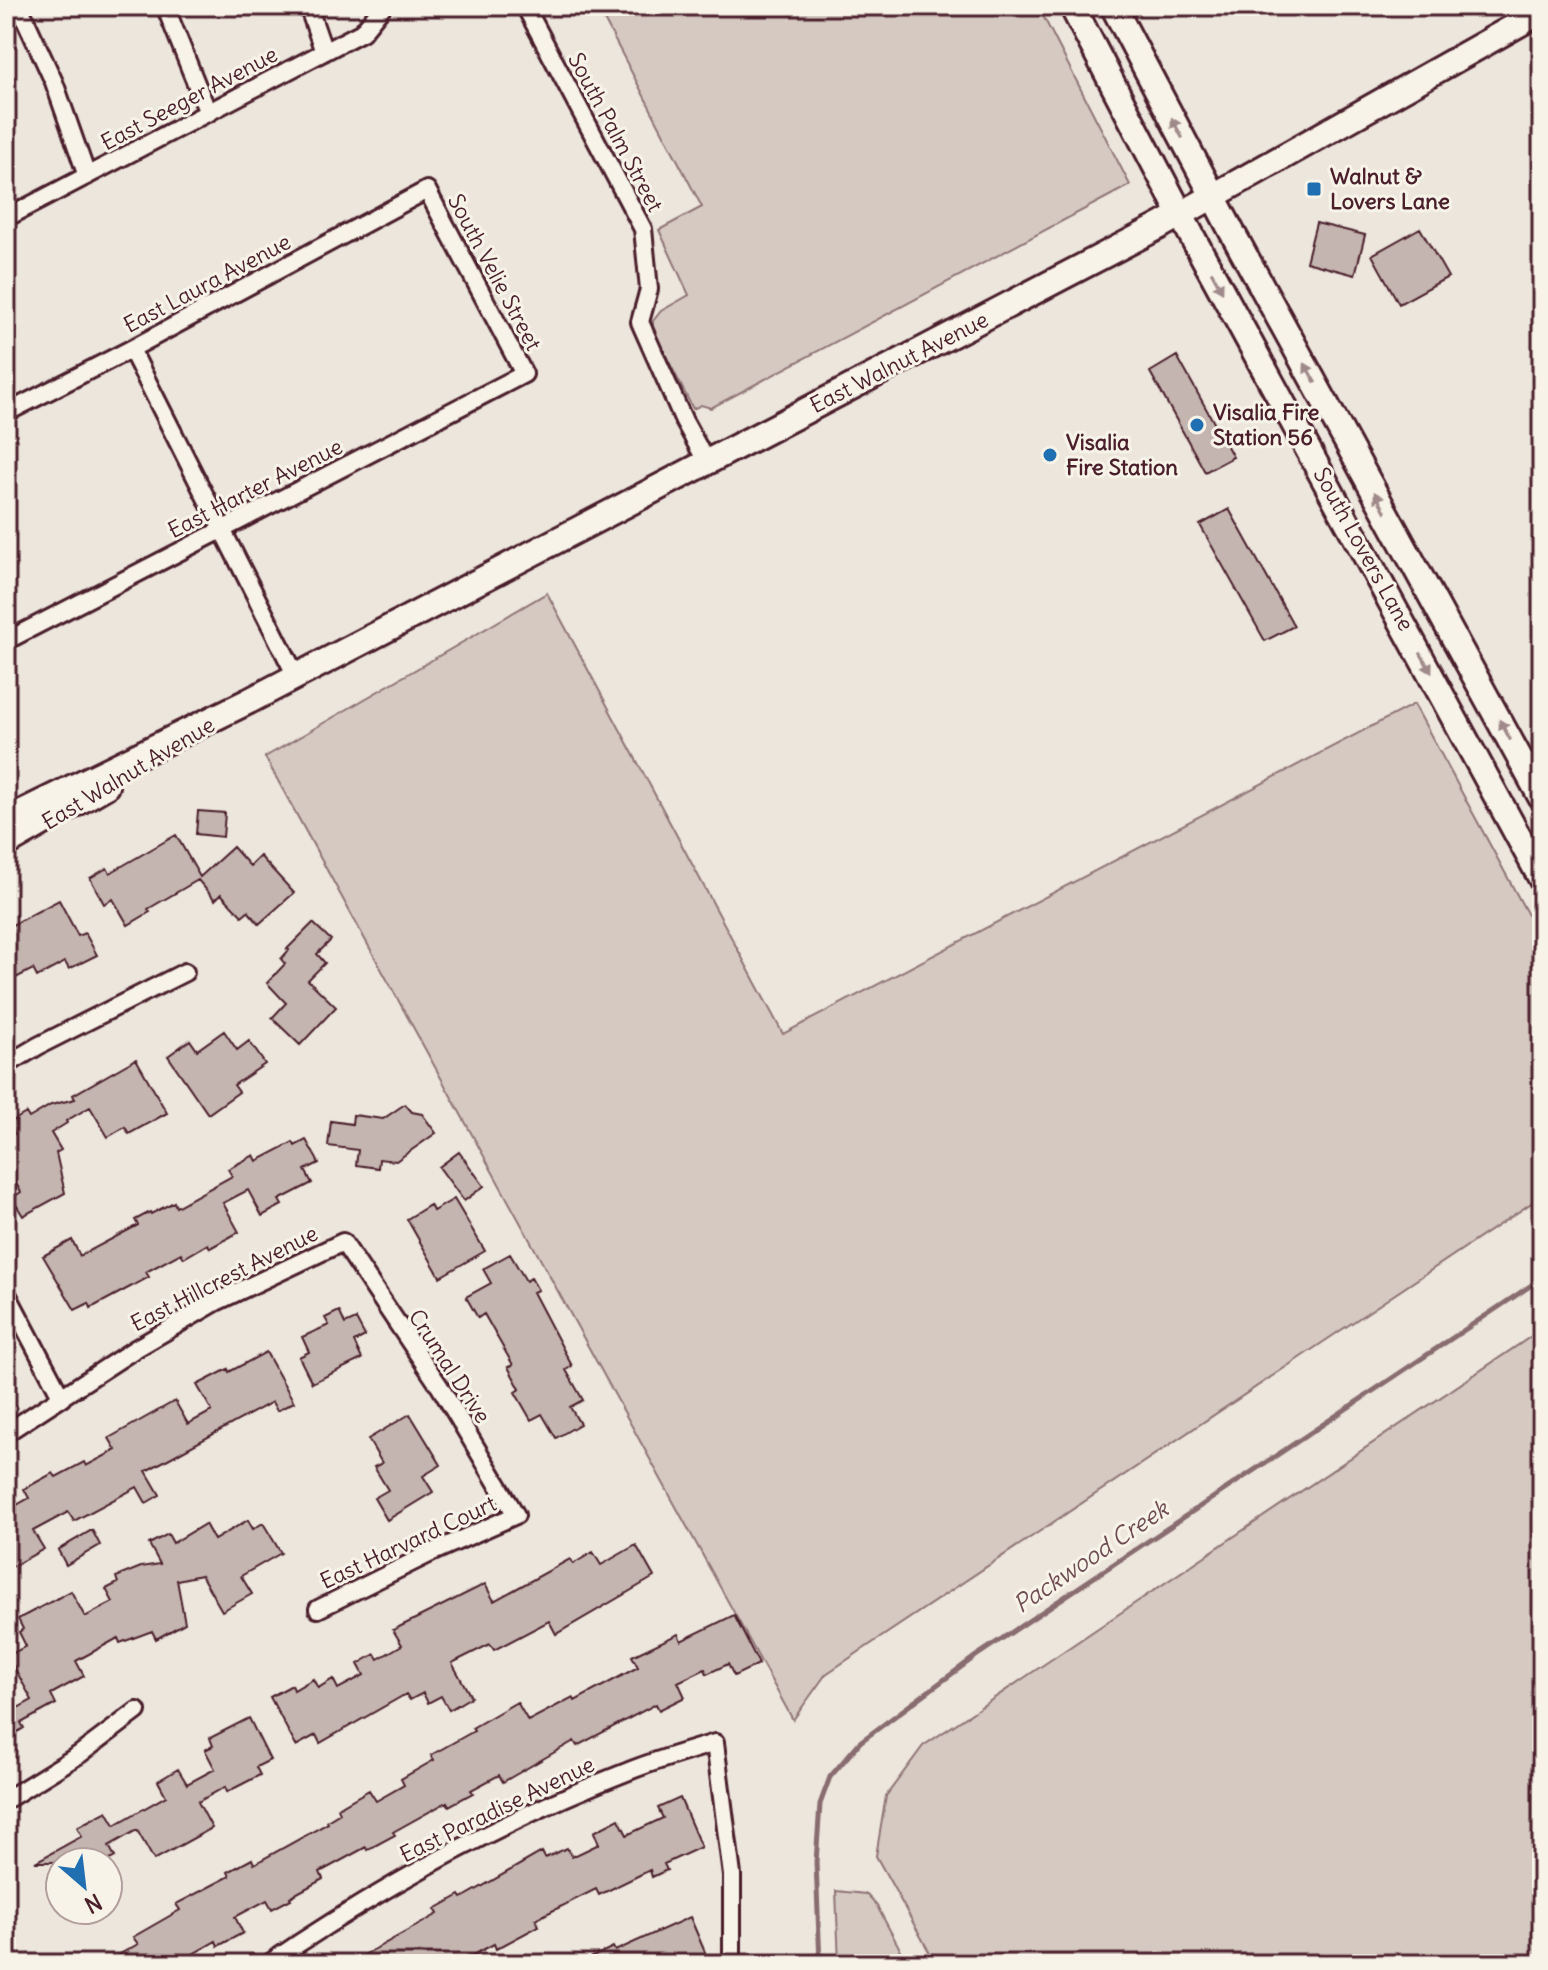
<svg xmlns="http://www.w3.org/2000/svg" width="1548" height="1970" viewBox="0 0 1548 1970" font-family="Delius,sans-serif">
<style>
.green{fill:#d5c9c2;stroke:#907476;stroke-width:2}
.lines{fill:none;stroke-linecap:round;stroke-linejoin:round}
.stream{stroke:#896c6f;stroke-width:5}
.building{fill:#c4b5b0;stroke:#4a1f2b;stroke-width:2}
.street-casing{stroke:#4a1f2b;stroke-width:22}
.secondary-casing{stroke:#4a1f2b;stroke-width:30}
.street{stroke:#f7f3e8;stroke-width:16}
.secondary{stroke:#f7f3e8;stroke-width:24}
.oneway{fill:#a0898a}
.poi-dot{fill:#1f6fb2;stroke:#f7f3e8;stroke-width:3}
.labels{text-anchor:middle;stroke-width:6;stroke-linejoin:round;paint-order:stroke}
.street-label{font-size:22px;fill:#4a1f2b;stroke:#f7f3e8}
.poi-label{font-size:22px;font-weight:bold;fill:#4a1f2b;stroke:#f7f3e8;text-anchor:start}
.water-label{font-size:24px;font-style:italic;fill:#6f4c53;stroke:#f7f3e8}
</style>
<rect width="100%" height="100%" fill="#ece6dd"/>
<filter id="ink" filterUnits="userSpaceOnUse"><feTurbulence type="fractalNoise" baseFrequency=".0125" numOctaves="2"/><feDisplacementMap in="SourceGraphic" scale="16" xChannelSelector="R" yChannelSelector="G"/><feConvolveMatrix kernelMatrix="1 2 1 2 8 2 1 2 1" color-interpolation-filters="sRGB"/></filter>
<g filter="url(#ink)">
<path class="green" d="M597,6H1038L1130,185L711,408L701,405L693,409L653,330V321L661,311L689,295L659,230L702,207Z
M547,593L783,1034L1414,704L1542,941V1196L826,1674L793,1720L265,757Z
M1542,1329V1964H936L876,1856L886,1796L923,1746Z
M836,1891L866,1894L877,1906L908,1964H839Z"/>
<g class="lines">
<path class="stream" d="M820,1964L816,1862L820,1804L830,1777L860,1742L976,1656L1542,1278"/>
</g>
<path class="building" d="M1316,223L1365,235L1355,275L1306,262Z
M1420,228L1448,277L1399,304L1372,255Z
M1177,356L1233,457L1205,472L1150,372Z
M1229,509L1294,626L1265,641L1200,525Z
M198,811L225,813L223,837L196,834Z
M176,835L200,877L233,847L250,866L260,856L294,893L259,924L248,911L242,916L221,894L215,900L198,880L148,909L150,912L128,925L113,899L104,904L90,878L107,868L110,873Z
M59,900L78,936L85,933L97,955L69,969L65,962L37,977L33,969L6,983V928Z
M313,923L331,940L317,954L325,963L308,980L336,1007L300,1045L272,1018L286,1003L267,983L285,964L281,959L289,950L287,949Z
M224,1031L237,1050L249,1041L265,1064L234,1085L239,1092L208,1114L168,1056L190,1040L197,1050Z
M136,1059L167,1113L129,1134L125,1127L108,1137L90,1107L66,1121L67,1123L51,1133L61,1150L56,1153L65,1193L23,1216L12,1198L21,1192L6,1167L11,1165L6,1138L14,1134L11,1122L26,1113L29,1118L51,1105L75,1099L73,1095Z
M405,1104L412,1112L422,1114L436,1133L396,1161L379,1159L378,1168L356,1165L358,1150L328,1146L331,1121L352,1124L353,1115L383,1119Z
M306,1140L319,1163L305,1170L312,1183L279,1200L282,1205L262,1216L248,1190L223,1203L239,1232L210,1248L208,1244L184,1258L181,1253L146,1272L149,1277L91,1308L89,1303L75,1310L43,1256L72,1240L80,1256L138,1225L135,1220L150,1212L151,1214L174,1202L176,1207L232,1176L228,1169L254,1155L257,1161L293,1142L295,1146Z
M459,1152L484,1186L464,1201L439,1167Z
M454,1199L485,1251L440,1277L407,1219L430,1205L433,1211Z
M510,1254L526,1281L531,1278L538,1290L533,1292L572,1366L566,1370L583,1400L570,1407L580,1424L556,1438L542,1414L531,1420L515,1392L520,1389L508,1367L513,1365L484,1314L478,1318L466,1297L491,1283L483,1269Z
M339,1311L345,1324L356,1319L365,1336L354,1342L362,1359L312,1383L299,1357L309,1352L302,1337L329,1325L325,1318Z
M266,1352L294,1402L277,1411L272,1402L146,1471L160,1495L146,1503L137,1487L74,1521L68,1512L33,1531L44,1549L6,1570V1511L29,1498L24,1489L53,1473L56,1477L84,1462L86,1466L116,1450L109,1438L175,1401L188,1424L212,1411L197,1385L228,1369L229,1372Z
M410,1414L441,1465L423,1476L433,1492L387,1520L374,1498L388,1490L374,1467L382,1463L368,1439Z
M248,1520L253,1529L263,1523L281,1553L241,1576L252,1594L222,1611L201,1575L177,1580L185,1623L156,1639L152,1631L120,1643L118,1638L76,1661L84,1676L51,1694L56,1704L21,1723L24,1728L6,1739V1696L14,1710L32,1700L8,1656L26,1646L19,1632L23,1629L18,1619L71,1591L85,1617L113,1602L106,1589L118,1583L116,1577L141,1567L160,1564L149,1544L168,1534L173,1543L205,1524L214,1540Z
M92,1530L100,1545L66,1565L58,1550Z
M636,1545L654,1577L556,1634L549,1621L494,1650L490,1644L452,1663L471,1697L449,1710L441,1696L428,1703L423,1693L410,1700L406,1694L320,1743L316,1735L296,1746L270,1697L292,1685L294,1690L313,1679L318,1688L333,1679L338,1689L364,1675L358,1664L375,1654L378,1659L402,1645L393,1630L485,1584L494,1601L570,1559L573,1564L593,1552L601,1565Z
M734,1615L759,1664L734,1676L728,1664L707,1674L705,1669L678,1682L685,1697L659,1710L656,1704L577,1746L574,1741L503,1782L499,1775L471,1790L473,1793L449,1806L447,1802L393,1832L395,1835L367,1850L366,1847L320,1872L323,1879L290,1897L291,1899L272,1909L267,1900L235,1917L243,1933L218,1946L216,1941L175,1964H102L138,1944L133,1937L180,1910L176,1904L230,1876L228,1872L252,1859L254,1864L328,1823L327,1821L340,1813L338,1808L369,1790L376,1801L404,1785L401,1779L434,1760L431,1755L474,1731L472,1728L517,1702L528,1721L573,1697L575,1701L638,1667L632,1656L678,1634L681,1641Z
M249,1718L270,1760L256,1767L260,1775L227,1792L225,1787L198,1802L212,1828L154,1860L137,1830L109,1846L115,1857L106,1862H35L82,1836L77,1827L107,1811L115,1825L166,1796L158,1781L178,1769L187,1784L215,1769L205,1750L213,1746L210,1738Z
M680,1798L701,1847L664,1864L667,1870L652,1877L650,1870L599,1895L596,1889L536,1919L539,1926L496,1949L494,1944L456,1964H348L438,1914L435,1909L460,1895L462,1898L542,1852L545,1858L567,1848L572,1857L599,1844L594,1832L619,1819L627,1835L663,1818L658,1808Z
M690,1917L710,1964H578L613,1947L615,1951Z"/>
<g class="lines">
<defs>
<path id="street" d="M19,6L54,82L87,176
M165,6L208,113
M308,6L324,52
M525,6L643,229L649,289L640,322L684,421L706,461
M6,218L362,32L383,6
M131,349L296,676
M6,413L131,349L427,190L524,374L6,641
M6,1065L38,1046L185,972
M6,1292L62,1398
M6,1433L135,1349L216,1302L343,1242L440,1387L516,1515L433,1552L318,1609
M6,1800L80,1754L137,1711
M268,1964C383,1886 504,1819 634,1769C660,1759 688,1751 715,1743L732,1875V1964"/>
<path id="secondary" d="M1072,6L1194,240L1542,880
M1113,6L1232,232L1542,799
M6,820L249,701L1160,226L1542,11
M6,844L106,786"/>
</defs>
<use href="#street" class="street-casing"/>
<use href="#secondary" class="secondary-casing"/>
<use href="#street" class="street"/>
<use href="#secondary" class="secondary"/>
</g>
<defs><path id="oneway-solid" d="M-6-.8H1V-3.2L6.5 0L1 3.2V.8H-6Z" transform="scale(2)"/></defs>
<g class="oneway">
<use href="#oneway-solid" transform="translate(1177 128) rotate(-118)"/>
<use href="#oneway-solid" transform="translate(1217 282) rotate(61)"/>
<use href="#oneway-solid" transform="translate(1310 373) rotate(-119)"/>
<use href="#oneway-solid" transform="translate(1380 502) rotate(-119)"/>
<use href="#oneway-solid" transform="translate(1426 663) rotate(61)"/>
<use href="#oneway-solid" transform="translate(1505 730) rotate(-118)"/>
</g>
</g>
<g class="poi-dot">
<rect x="1306" y="181" width="16" height="16" rx="4"/>
<circle cx="1197" cy="425" r="8"/>
<circle cx="1050" cy="455" r="8"/>
</g>
<g class="labels">
<g class="street-label">
<text transform="translate(189 98) rotate(-28)" y="8">East Seeger Avenue</text>
<text transform="translate(616 132) rotate(62)" y="8">South Palm Street</text>
<text transform="translate(495 272) rotate(62)" y="8">South Velie Street</text>
<text transform="translate(207 283) rotate(-28)" y="8">East Laura Avenue</text>
<text transform="translate(899 362) rotate(-27)" y="8">East Walnut Avenue</text>
<text transform="translate(255 488) rotate(-27)" y="8">East Harter Avenue</text>
<text transform="translate(1364 549) rotate(61)" y="8">South Lovers Lane</text>
<text transform="translate(128 773) rotate(-31)" y="8">East Walnut Avenue</text>
<text transform="translate(224 1278) rotate(-27)" y="8">East Hillcrest Avenue</text>
<text transform="translate(450 1366) rotate(57)" y="8">Crumal Drive</text>
<text transform="translate(408 1542) rotate(-25)" y="8">East Harvard Court</text>
<text transform="translate(497 1809) rotate(-26)" y="8">East Paradise Avenue</text>
</g>
<g class="poi-label">
<text x="1330" y="184">Walnut &amp;<tspan x="1330" dy="25">Lovers Lane</tspan></text>
<text x="1213" y="420">Visalia Fire<tspan x="1213" dy="25">Station 56</tspan></text>
<text x="1066" y="450">Visalia<tspan x="1066" dy="25">Fire Station</tspan></text>
</g>
<g class="water-label">
<text transform="translate(1091 1557) rotate(-34)" y="8">Packwood Creek</text>
</g>
</g>
<rect width="1548" height="1970" fill="none" stroke="#f7f3e8" stroke-width="32"/>
<rect x="16" y="16" width="1516" height="1938" fill="none" stroke="#4a1f2b" stroke-width="3" filter="url(#ink)"/>
<g transform="translate(84 1886) rotate(152)"><circle r="38" fill="#f7f3e8" stroke="#b29e9c" stroke-width="2"/>
<path d="M0-6L14 30L0 20L-14 30Z" fill="#1f6fb2"/>
<text y="-12" font-size="22" font-weight="bold" text-anchor="middle" fill="#4a1f2b">N</text>
</g>
</svg>
